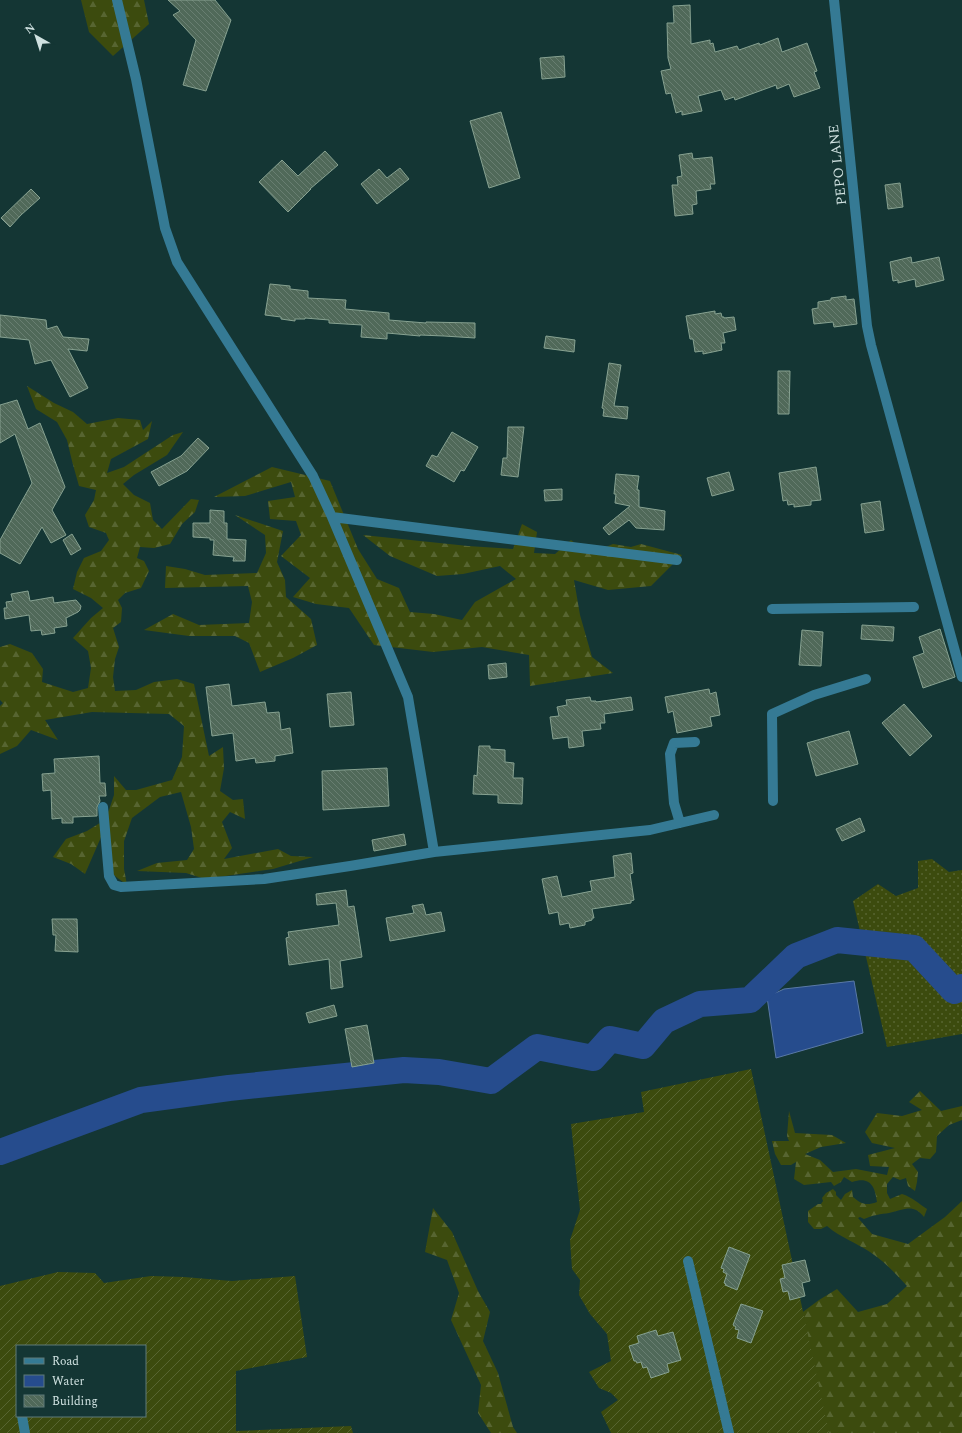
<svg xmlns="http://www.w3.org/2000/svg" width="962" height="1433" viewBox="0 0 962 1433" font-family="Spectral,serif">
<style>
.grass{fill:url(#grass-dots)}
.forest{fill:url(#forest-firs)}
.garden{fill:url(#garden-furrows);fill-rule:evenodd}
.water{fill:#264c8d;stroke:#5979a6}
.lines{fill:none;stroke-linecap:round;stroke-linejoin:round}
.river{stroke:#264c8d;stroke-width:26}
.building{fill:url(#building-back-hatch);stroke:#87a291}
.minor{stroke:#357a94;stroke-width:10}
.labels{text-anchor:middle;stroke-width:3.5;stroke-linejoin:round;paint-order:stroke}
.street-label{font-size:14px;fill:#cfe1e0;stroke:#143634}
</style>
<defs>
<pattern id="grass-dots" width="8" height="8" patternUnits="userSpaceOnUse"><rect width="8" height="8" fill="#3c4b0e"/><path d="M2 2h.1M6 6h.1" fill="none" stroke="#576531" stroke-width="1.8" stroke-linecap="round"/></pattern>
<pattern id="forest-firs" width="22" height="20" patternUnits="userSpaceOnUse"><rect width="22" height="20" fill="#3c4b0e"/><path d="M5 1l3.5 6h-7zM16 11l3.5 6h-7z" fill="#576531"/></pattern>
<pattern id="garden-furrows" width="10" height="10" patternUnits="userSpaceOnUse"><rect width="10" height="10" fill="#3c4b0e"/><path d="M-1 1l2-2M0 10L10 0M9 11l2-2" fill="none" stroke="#576531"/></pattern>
<pattern id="building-back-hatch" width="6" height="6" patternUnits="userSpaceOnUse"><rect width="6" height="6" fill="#506959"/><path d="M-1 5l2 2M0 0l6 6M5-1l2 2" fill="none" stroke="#687e71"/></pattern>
</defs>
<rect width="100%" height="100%" fill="#143634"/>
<path class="grass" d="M932,859L949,872L962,870V1034L887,1047L853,901L878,884L896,896L918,888V861Z"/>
<path class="forest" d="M81,0H144L149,24L113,56L89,32Z
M27,386L54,403L73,412L87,424L118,418L140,420L143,430L152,421L148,439L111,459L107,473L124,467L173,435L183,432L167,455L134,475L123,484L134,495L150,503L153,520L162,529L191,499L199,500L195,512L182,524L170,544L154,548L140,547L137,558L144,561L149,571L141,588L125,593L118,600L122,608L121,622L113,628L119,647L115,659L113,677L115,691L136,690L154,682L177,679L194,684L209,756L223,747L224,768L220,791L233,800L243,799L245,819L230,812L222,822L232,848L224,859L278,849L291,856L313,857L273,869L205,879L186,873L137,871L157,863L187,860L194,849L191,827L181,792L160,797L132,818L124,841V869L127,885L107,870L105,828L85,874L71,864L53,857L66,839L87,831L103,821L109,810L114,795V776L126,790H136L172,780L182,757L184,726L169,714L92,712L45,720L58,740L31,730L17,746L0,754V706L3,703L0,700V647L10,644L32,653L43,669L42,682L73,692L88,688L91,668L88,651L73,638L91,618L103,608L91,598L73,589L77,572L84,558L101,551L109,540L106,533L89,527L85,515L94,500L96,490L79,486L72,461L67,440L57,422L36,409Z
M272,467L330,481L358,549L377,579L399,588L410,612L434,614L462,620L475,602L516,579L500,566L463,574L437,576L390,556L363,535L468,546L513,549L522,524L537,532L534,553L555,554L571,540L589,554L613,544L631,547L641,544L682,555L651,586L608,590L574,580L580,615L592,657L613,673L530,686L529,655L482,647L433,652L374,645L349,608L316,604L293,597L310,578L281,556L301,535L296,521L270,519L268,501L295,497L291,482L245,496L214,497Z
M235,515L283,531L277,562L285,580L286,597L311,619L317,645L293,658L260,672L249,643L235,636H189L144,630L173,614L199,625L249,623L252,602L248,586L165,588L166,566L185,569L205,575L257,573L266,553L265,535Z
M920,1091L941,1111L962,1106V1120L949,1125L937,1136L936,1152L930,1159L920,1158L912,1164L918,1172L917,1182L915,1191L908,1186L906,1178L900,1180L893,1177L887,1184V1193L890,1199L902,1194C912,1197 919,1204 927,1209L924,1217C913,1203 904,1210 889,1213C881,1214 873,1215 864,1219L860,1217L858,1218L872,1234L908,1244L945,1217L962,1201V1433H776L792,1320L819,1300L837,1289L858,1312L887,1304L907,1286C896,1274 885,1262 870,1252C855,1242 841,1238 827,1226L821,1229H814L808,1222V1211L818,1204H821L823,1201L822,1198L826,1193L833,1189L836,1192V1195L841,1200L845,1194L852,1190L853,1197C861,1204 866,1206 877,1202C875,1187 871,1176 852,1182L844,1177L841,1182L834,1186L831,1182L804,1185L794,1179L796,1162L791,1165H781L775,1154L772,1141H789L787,1136L789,1111L795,1133L832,1135L846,1143L821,1147L805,1154L820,1160L833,1172L856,1169L887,1175L889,1167L870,1166L868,1155L895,1148L872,1143L865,1132L877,1113L902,1116L922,1110L909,1102Z
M433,1208L452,1232L478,1291L490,1312L483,1341L498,1373L513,1427L517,1433H491L478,1413L481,1385L451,1320L459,1293L447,1260L425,1252Z"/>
<path class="garden" d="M751,1069L829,1433H611L601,1412L618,1400L611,1393L599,1388L589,1372L611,1361L607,1334L590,1314L579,1295L580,1280L572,1269L570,1240L580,1210L571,1124L644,1112L641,1092Z
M58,1272L95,1273L104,1283L151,1276L184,1277L232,1281L295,1276L307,1357L236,1371V1431L351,1426L353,1433H0V1286ZM17,1346H145V1416H17Z"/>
<path class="water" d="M854,981L863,1033L776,1058L767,997L784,989Z"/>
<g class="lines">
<path class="river" d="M0,1152L141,1100L229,1088L404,1070L439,1072L491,1081L537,1047L593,1058L610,1039L643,1046L664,1021L700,1004L750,1000L796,956L837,940L914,948L954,991L962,987"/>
</g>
<path class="building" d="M168,0H215L231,20L206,91L183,85L196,40L173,15L180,11Z
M690,5L691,44L710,40V44L713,43L715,52L737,46L739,50L759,43L760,45L778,38L782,52L807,43L817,71L814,72L820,88L794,97L789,84L777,89L776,85L735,100L734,97L725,100L721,90L698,96L702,111L682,115V111L676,113L671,93L666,94L661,71L671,69L668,58L667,23H674L673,6Z
M564,56L565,77L542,79L540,58Z
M501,112L520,178L489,188L470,121Z
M325,151L338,165L310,189H311L288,212L259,182L282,160L298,176Z
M692,153L693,159L712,157L715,184H710L711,189L696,191L697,204L692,205L693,214L675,216L672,185H678L677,177L682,176L679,155Z
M400,168L409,179L377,204L361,184L379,169L387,178Z
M900,183L903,207L888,209L885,185Z
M31,189L40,198L21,215L10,227L1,218Z
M911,257L912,263L939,257L944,280L916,287L915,279L898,283V280L893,281L890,262Z
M270,284L290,286V289L308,291V298L346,300L345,309L389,313V320L426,323V322L475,323V338L444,336L420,335V336L387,333V339L361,337L362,325L329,323V320L305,318V319H295V321L281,319V317L265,315Z
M846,296V300L854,299L857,324L834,327L833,322L814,324L812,309L818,308V302L831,300V298Z
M715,311V314L721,313L722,317H724V318L734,317L736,330L723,333L725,343H721L722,350L703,354V351L695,352L693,339H690L686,316Z
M0,315L46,320L47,329L57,326L63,337L89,339L87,351L68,349L88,388L70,397L51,360L35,364L29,340L0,337Z
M546,336L575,340L574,352L544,348Z
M609,363L621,365L614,406L628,407L627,419L603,416L604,409L602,408Z
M778,371H790L789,414H778Z
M17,400L28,429L40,423L65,487L52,510L66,535L51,543L42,527L20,564L0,553V540L32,483L15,434L0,443V405Z
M508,427H524L518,477L501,475L503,458H507Z
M452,432L478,447L464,471L461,470L454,482L426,466L432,455L437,457Z
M198,438L209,448L187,471L159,486L151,472L181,456Z
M816,467L821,500L811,501V505L794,507V504L788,505L787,500L783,501L779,473Z
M729,472L734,490L712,496L707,478Z
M616,474L639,476L637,490H639V507L665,511L664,530L636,528L629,520L609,535L603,528L630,506L615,503L616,494H614Z
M562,489V500L545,501L544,490Z
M880,501L884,530L865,533L861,504Z
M210,510L224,511V523H227V539L246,540L245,561H233L234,557L213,555L214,540H210V538L193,537V523H210Z
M72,534L81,549L71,555L63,540Z
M28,591L30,601L53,597L54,603L76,600L81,606L80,610L78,612L66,618L67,626L54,628L55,633L42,635L41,630L31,631L29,615L5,619L4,608H7L6,602L13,601L11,594Z
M862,625L894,627L893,641L861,639Z
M940,629L955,677L923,688L913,657L924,653L919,637Z
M802,630L823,632L821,666L799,665Z
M506,663L507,677L489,679L488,665Z
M229,684L232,706L265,702L267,713L279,712L281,730L290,728L293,753L275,756V761L256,763L255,758L236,761L233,733L212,736L206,687Z
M709,689L710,694L716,692L720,715L710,717L712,726L677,733L673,711L668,713L665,697Z
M351,692L354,725L330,727L327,694Z
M590,697L591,701H596V702L631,697L633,710L604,714L605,723H600L601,729L582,731L584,746L569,748L568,737L553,739L550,717L559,716L557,707L567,705L566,700Z
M904,704L932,736L910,756L882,723Z
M849,731L858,764L816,776L807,743Z
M479,746H490V749L505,750V762L514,763L513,778H523L522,804L498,803V795L473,794L474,775L477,776Z
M99,756L100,783H105L106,796H99L100,801L97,807V816L73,817V823H62V818L52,819L51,790L43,791L42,774L55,773L54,759Z
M387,768L389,806L323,810L322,771Z
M860,818L865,831L842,841L836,829Z
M404,834L406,845L374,851L372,840Z
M631,853L633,873L630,874L634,900L631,901V903L592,909L594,918H592V920L585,922V925L570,928L569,923L560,925L558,912L549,914L542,879L557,876L562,897L592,891L590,881L615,877L613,856Z
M346,890L348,907L354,906L362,957L340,961L343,987L331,989L329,959L289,965L286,938L289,937L288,932L339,925L336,903L317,905L316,894Z
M423,904L426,915L441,912L445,931L390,941L386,918L414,913L412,906Z
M52,919H77L78,952L55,951L56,935H53Z
M334,1005L337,1016L309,1023L306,1013Z
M367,1025L374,1063L352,1067L345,1029Z
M729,1247L750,1255L737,1290L725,1285L726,1284L724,1283L727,1274L723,1272L724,1269L721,1268Z
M805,1260L810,1281L802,1283L805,1296L790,1300L788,1291L783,1292L780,1279L785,1278L782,1265Z
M741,1304L763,1311L751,1343L737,1338L739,1330L735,1329L736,1327L733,1325Z
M656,1330L658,1336L673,1332L681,1360L667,1364L669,1372L651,1378L647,1367L643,1368L641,1362L637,1363L636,1361H634L629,1346L639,1343L637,1336Z"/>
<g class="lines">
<path class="minor" d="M117,0L136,79L165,228L177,262L313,476L332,517L408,697L434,852
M834,0L867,326L871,345L962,677
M332,517L677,560
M772,609L914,607
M773,801L772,714L814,695L866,679
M103,807L109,876L114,885L121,887L264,879L350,866L434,852L650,830L714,815
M680,823L674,803L670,754L674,743L695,742
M688,1261L729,1433
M22,1416L25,1433"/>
</g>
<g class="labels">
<g class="street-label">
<text transform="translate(837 165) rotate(-96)" y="5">PEPO LANE</text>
</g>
</g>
<rect x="16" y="1345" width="130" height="72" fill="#143634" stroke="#5f7a79"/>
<rect x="24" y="1358" width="20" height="6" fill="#357a94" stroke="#5f7a79"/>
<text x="52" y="1365" font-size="12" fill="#cfe1e0">Road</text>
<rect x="24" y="1375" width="20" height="12" fill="#264c8d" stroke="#5f7a79"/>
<text x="52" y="1385" font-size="12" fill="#cfe1e0">Water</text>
<rect x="24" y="1395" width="20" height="12" fill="url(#building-back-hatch)" stroke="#5f7a79"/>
<text x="52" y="1405" font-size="12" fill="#cfe1e0">Building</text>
<g transform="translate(36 36) rotate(321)" stroke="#143634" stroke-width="3" paint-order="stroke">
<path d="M0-3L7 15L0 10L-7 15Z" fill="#cfe1e0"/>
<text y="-6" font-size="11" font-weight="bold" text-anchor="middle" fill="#cfe1e0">N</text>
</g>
</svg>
